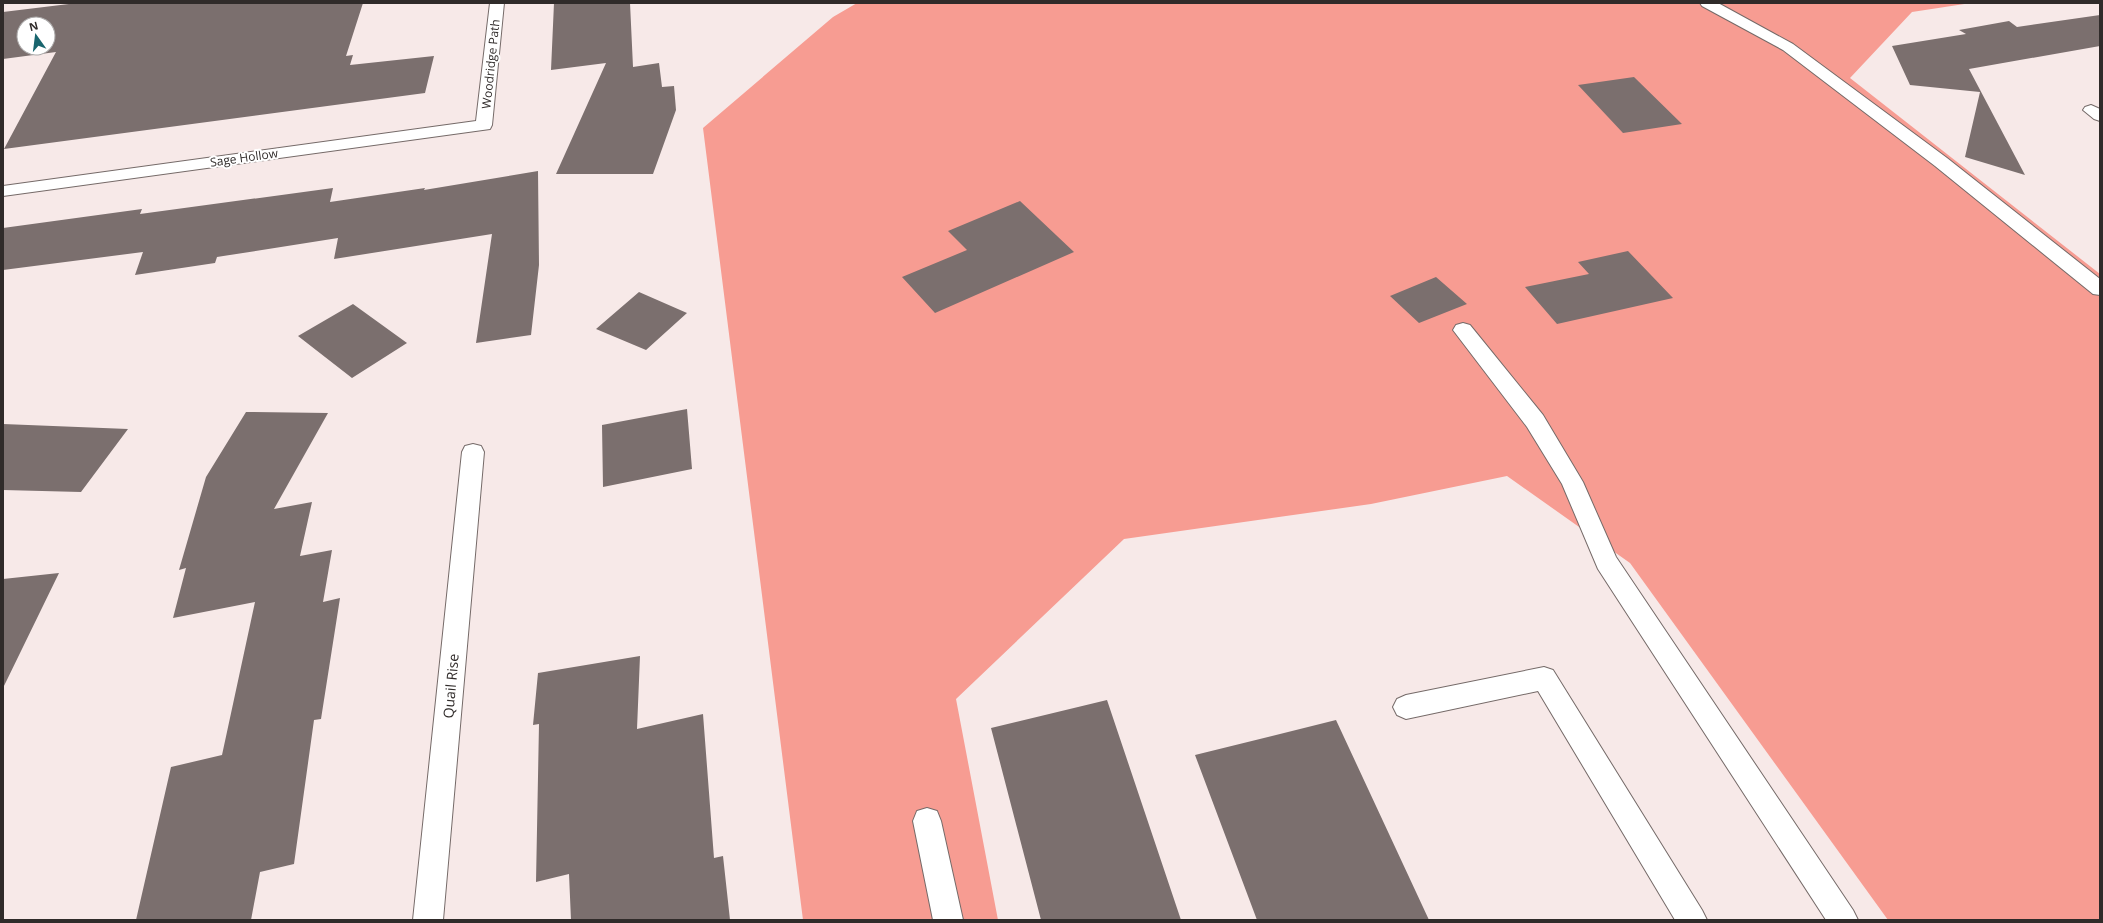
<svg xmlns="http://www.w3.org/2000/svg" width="2103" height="923" viewBox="0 0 2103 923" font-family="'Open Sans',sans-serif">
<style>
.forest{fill:#f79c92}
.building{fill:#7b6f6e;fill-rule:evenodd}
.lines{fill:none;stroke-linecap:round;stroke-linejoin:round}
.minor-casing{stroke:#756a68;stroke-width:2}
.minor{fill:#fff;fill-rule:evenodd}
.labels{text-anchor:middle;stroke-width:4;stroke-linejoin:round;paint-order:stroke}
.far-street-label{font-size:12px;fill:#302b2a;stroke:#fff}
.street-label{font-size:14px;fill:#302b2a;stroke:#fff}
</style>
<rect width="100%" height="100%" fill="#f7e9e8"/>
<path class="forest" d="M857,3H1971L1912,12L1850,78L2100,274V920H1888L1630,563L1507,476L1371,504L1124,539L956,699L998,920H803L703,128L833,17Z"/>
<path class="building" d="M77,3H363L346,56L353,55L350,65L434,56L425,93L4,149L56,52L3,59V12ZM24,24H48V48H24Z
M554,3H630L633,67L659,63L662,87L674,86L676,110L653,174H556L606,63L551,70Z
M2100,15V46L1969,69L2025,175L1965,157L1980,92L1910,85L1892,46L1966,34L1959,30L2009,21L2017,27Z
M1634,77L1682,124L1623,133L1578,85Z
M538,171L539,265L531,335L476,343L492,234L334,259L338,238L217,257L215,263L135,275L143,252L3,270V228L142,209L140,214L333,188L330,202L425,188L424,190Z
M1020,201L1074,252L935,313L902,277L967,250L948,231Z
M1628,251L1673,298L1557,324L1525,287L1589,274L1578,262Z
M1436,277L1467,304L1419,323L1390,296Z
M639,292L687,313L646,350L596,329Z
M353,304L407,343L352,378L298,336Z
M687,409L692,469L603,487L602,425Z
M246,412L328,413L274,509L312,502L300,556L332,550L323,602L340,598L321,719L314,720L294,864L260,872L251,920H136L171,767L222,755L255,602L173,618L186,568L179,570L206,477Z
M3,424L128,429L81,492L3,490Z
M59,573L3,688V579Z
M640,656L637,729L703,714L714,858L723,856L730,920H571L569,874L536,882L539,724L533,725L538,673Z
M1107,700L1181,920H1041L991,728Z
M1336,720L1429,920H1257L1195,755Z"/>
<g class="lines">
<defs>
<path id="minor" d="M490,3H504L492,125L490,129L3,196V186L476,121Z
M1700,3H1718L1793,44L1947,158L2100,279V295L2093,294L1935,166L1783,50L1702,6Z
M2091,105L2100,109V121L2094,119L2083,110L2085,107Z
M1463,323L1470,325L1543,415L1583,482L1616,557L1853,910L1858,920H1826L1598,569L1562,484L1527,427L1453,330L1456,325Z
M473,444L481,446L484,452L443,920H413L462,452L465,446Z
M1544,667L1553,670L1702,910L1707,920H1675L1538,691L1406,719L1397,715L1393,707L1397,699L1406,695Z
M927,808L937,811L941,821L963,920H933L913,821L917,811Z"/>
</defs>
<use href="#minor" class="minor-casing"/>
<use href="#minor" class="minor"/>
</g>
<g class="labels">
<g class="far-street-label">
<text transform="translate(491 64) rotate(-84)" y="4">Woodridge Path</text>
<text transform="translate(244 158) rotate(-8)" y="4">Sage Hollow</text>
</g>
<g class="street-label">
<text transform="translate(451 686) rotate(-85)" y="5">Quail Rise</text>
</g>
</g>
<rect width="2103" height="923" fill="none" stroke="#302b2a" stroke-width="8"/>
<g transform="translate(36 36) rotate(346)"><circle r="19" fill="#ffffff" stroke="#acaaaa"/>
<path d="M0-3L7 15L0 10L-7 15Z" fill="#19656e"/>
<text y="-6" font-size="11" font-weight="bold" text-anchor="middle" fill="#302b2a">N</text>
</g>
</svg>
